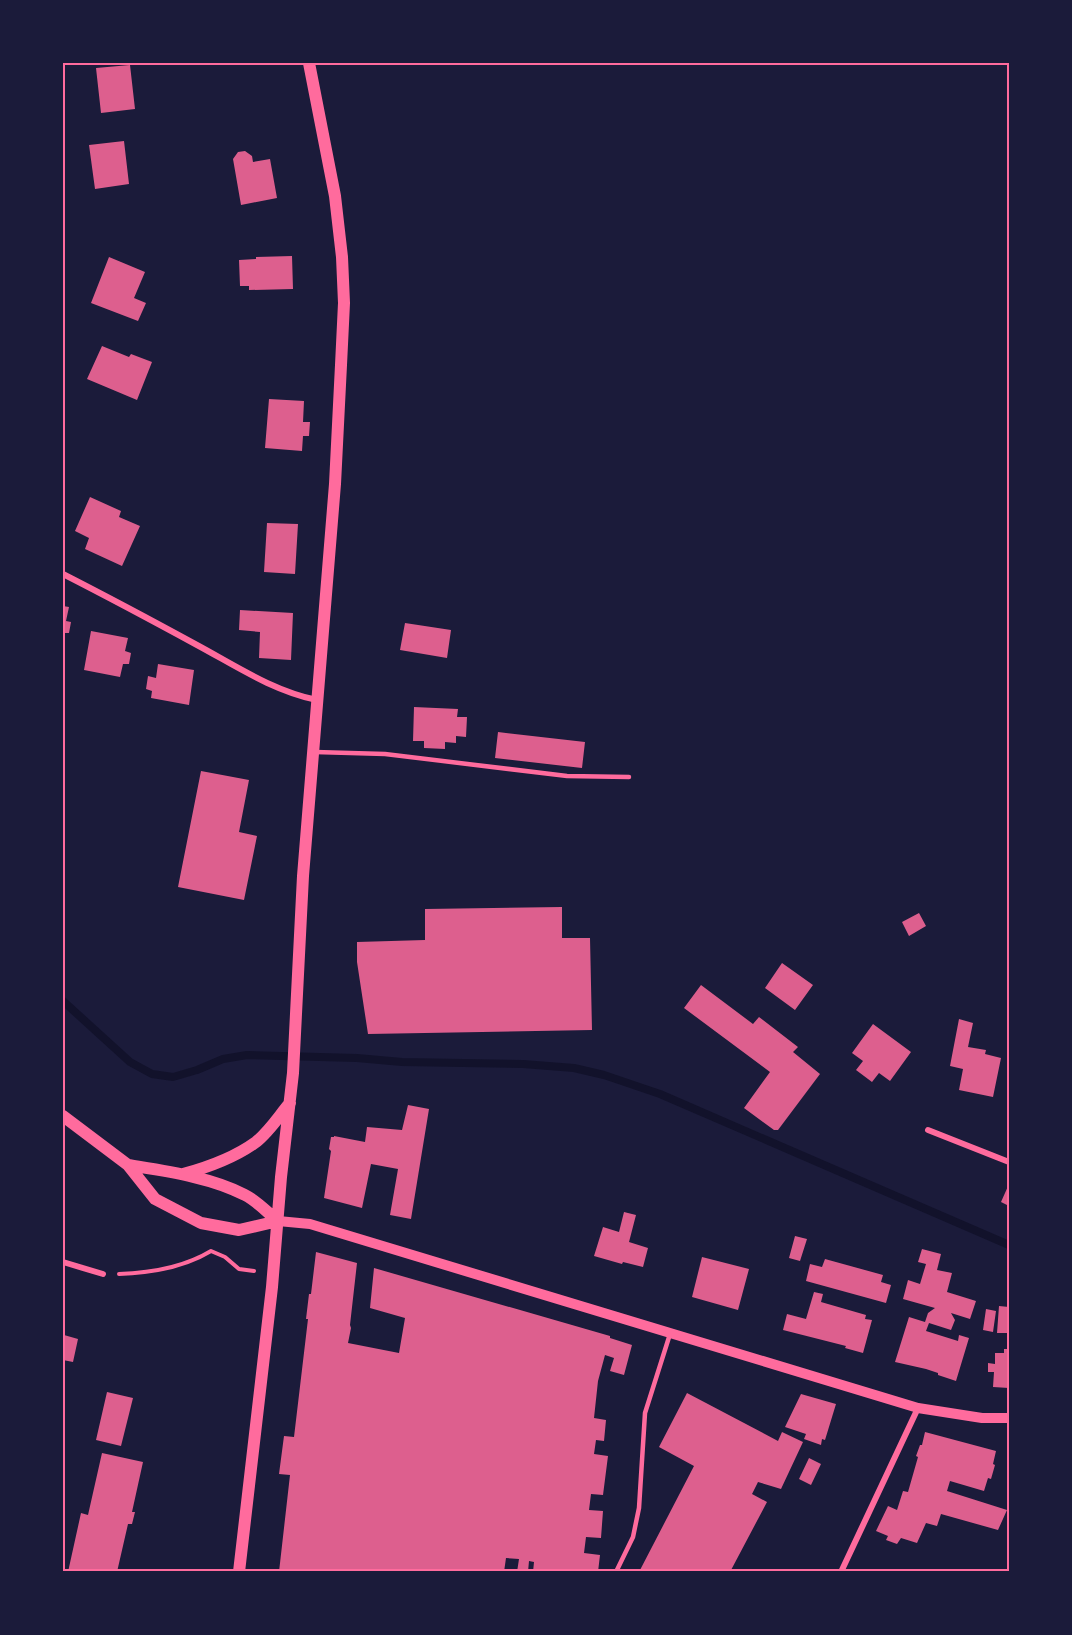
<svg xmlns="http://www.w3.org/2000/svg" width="1072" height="1635" viewBox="0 0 1072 1635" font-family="'Work Sans',sans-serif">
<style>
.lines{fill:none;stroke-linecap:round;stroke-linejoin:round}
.stream{stroke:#12122b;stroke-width:8}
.building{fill:#dd5f8e}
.path{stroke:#ff6b9d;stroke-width:4}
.service{stroke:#ff6b9d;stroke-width:4.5}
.minor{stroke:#ff6b9d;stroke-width:6}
.tertiary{stroke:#ff6b9d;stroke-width:10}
.secondary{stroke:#ff6b9d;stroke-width:12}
.neatline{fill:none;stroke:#ff6b9d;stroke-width:2}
</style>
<rect width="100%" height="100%" fill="#1b1b3a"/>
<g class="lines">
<path class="stream" d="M63,1001L130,1062L152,1074L173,1077L197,1070L223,1059L247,1055L357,1058L402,1062L523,1064L574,1068L604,1075L660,1094L1009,1245"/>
</g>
<path class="building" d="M130,65L135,109L101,113L96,68Z
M124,141L129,184L95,189L89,145Z
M245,151L252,156L253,162L270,159L277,198L241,205L233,159L238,152Z
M292,256L293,289L249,290V286H240L239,260L256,259V257Z
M109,257L145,272L134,298L146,303L138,321L91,303Z
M102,346L129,357L131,354L152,362L137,400L87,379Z
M269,399L304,401L303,422H310L309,436H303L302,451L265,448Z
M90,497L121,511L119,517L140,526L122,566L85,549L89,538L75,531Z
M267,523L298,524L295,574L264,572Z
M63,606L69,607L66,621L71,622L69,633H63Z
M240,610L293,613L291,660L259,658L260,632L239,630Z
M405,623L451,630L447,658L400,650Z
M91,631L128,638L125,651L131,653L129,664H123L120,677L84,670Z
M158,664L194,670L189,705L151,698L152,691L146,689L148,676L156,678Z
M414,707L458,709L457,717H467L466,737L456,736V743L445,742V749L424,748V741H413Z
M498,732L585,742L582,768L495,758Z
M201,771L249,780L239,832L257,836L244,900L178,887Z
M562,907V938H590L592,1030L368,1034L357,962V942L425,940V909Z
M919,913L926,926L909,936L902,922Z
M782,963L813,985L795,1010L765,988Z
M701,985L753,1024L759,1017L798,1047L793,1052L820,1074L778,1130H774L744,1108L770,1072L684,1008Z
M959,1019L973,1023L968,1047L986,1050L985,1054L1001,1058L993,1097L959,1090L963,1069L950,1066Z
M873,1024L911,1052L890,1081L879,1073L872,1082L856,1070L863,1061L852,1053Z
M408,1105L429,1109L411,1219L390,1215L398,1169L371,1164L362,1208L324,1198L331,1151L329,1149L331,1137H334V1136L365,1142L367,1127L402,1130Z
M1009,1184V1206L1001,1202Z
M624,1212L636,1215L629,1242L648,1248L643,1267L623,1262L622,1264L594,1256L603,1227L619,1232Z
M795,1236L807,1239L800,1261L789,1258Z
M922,1249L941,1254L937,1270L952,1273L947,1292L976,1301L970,1319L951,1313L955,1320L951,1330L929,1323L926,1331L958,1341L959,1335L969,1338L956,1381L938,1375V1373L926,1369L895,1362L909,1317L925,1322L928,1313L935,1308L903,1299L908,1280L920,1284L926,1264L918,1262Z
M316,1252L357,1263L350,1325L351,1328L348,1343L399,1353L405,1318L370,1308L374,1268L610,1336V1338L632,1345L624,1375L610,1371L614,1358L605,1355L598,1381L594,1418L606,1420L604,1441L596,1440L594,1454L608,1456L603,1495L591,1494L589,1510L603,1511L601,1538L586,1537L584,1553L600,1555L598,1572H533L534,1562L529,1561L528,1572H517L519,1559L506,1558L504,1572H279L290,1475L279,1474L284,1436L294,1437L308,1319H306L309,1294H311Z
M702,1257L749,1269L738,1310L692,1297Z
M825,1259L883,1275L881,1282L891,1285L886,1303L806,1281L810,1264L822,1267Z
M814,1292L823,1294L821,1302L866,1315L865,1319L872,1320L863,1353L845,1348L846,1346L783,1330L787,1314L806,1319Z
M999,1306L1009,1307V1333H997Z
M986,1309L996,1311L993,1332L983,1330Z
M64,1335L78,1339L73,1362L63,1360Z
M1004,1349H1009V1388L993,1387L994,1372H988V1363L995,1364V1353H1004Z
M107,1392L133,1398L121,1446L96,1440Z
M687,1393L778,1441L782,1432L803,1442L781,1489L758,1482L752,1494L767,1502L730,1572H639L694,1466L659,1447Z
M801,1394L836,1404L825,1440L822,1439L821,1445L804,1439L806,1434L785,1427Z
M925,1432L996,1451L993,1464L995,1465L991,1479L988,1478L984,1491L950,1481L947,1491L1007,1510L998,1530L941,1514L937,1526L926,1523L917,1543L901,1538L897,1544L886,1540L888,1536L876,1531L888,1506L897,1510L903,1491L908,1492L918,1457L916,1456L920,1445H922Z
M102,1453L143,1462L132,1512H135L132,1524H128L117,1572H68L81,1513L88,1515Z
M809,1458L821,1464L811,1485L799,1479Z"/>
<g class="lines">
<path class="path" d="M119,1274C150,1273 183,1268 211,1251L225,1257L239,1269L254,1271"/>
<path class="service" d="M315,752L385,754L567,776L629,777
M616,1572L633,1537L639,1508L645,1413L670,1334"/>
<path class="minor" d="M63,574C108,597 153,621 197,645C236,666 273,691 317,700
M928,1130L1009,1162
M63,1262L103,1274
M841,1572L918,1408"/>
<path class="tertiary" d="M278,1221L310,1224L918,1408L982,1418H1009"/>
<path class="secondary" d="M63,1116L128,1165L155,1199L201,1223L239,1230L278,1221
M128,1165C165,1171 211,1177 245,1195C257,1201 268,1213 278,1221
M183,1174C209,1167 234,1158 256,1142C269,1132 279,1116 290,1103
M239,1572L272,1287L281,1177L293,1073L303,876L335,484L341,365L344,303L342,257L335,196L309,63"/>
</g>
<rect width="1072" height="1635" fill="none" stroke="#1b1b3a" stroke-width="129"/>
<rect x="64" y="64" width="944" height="1506" class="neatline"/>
</svg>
